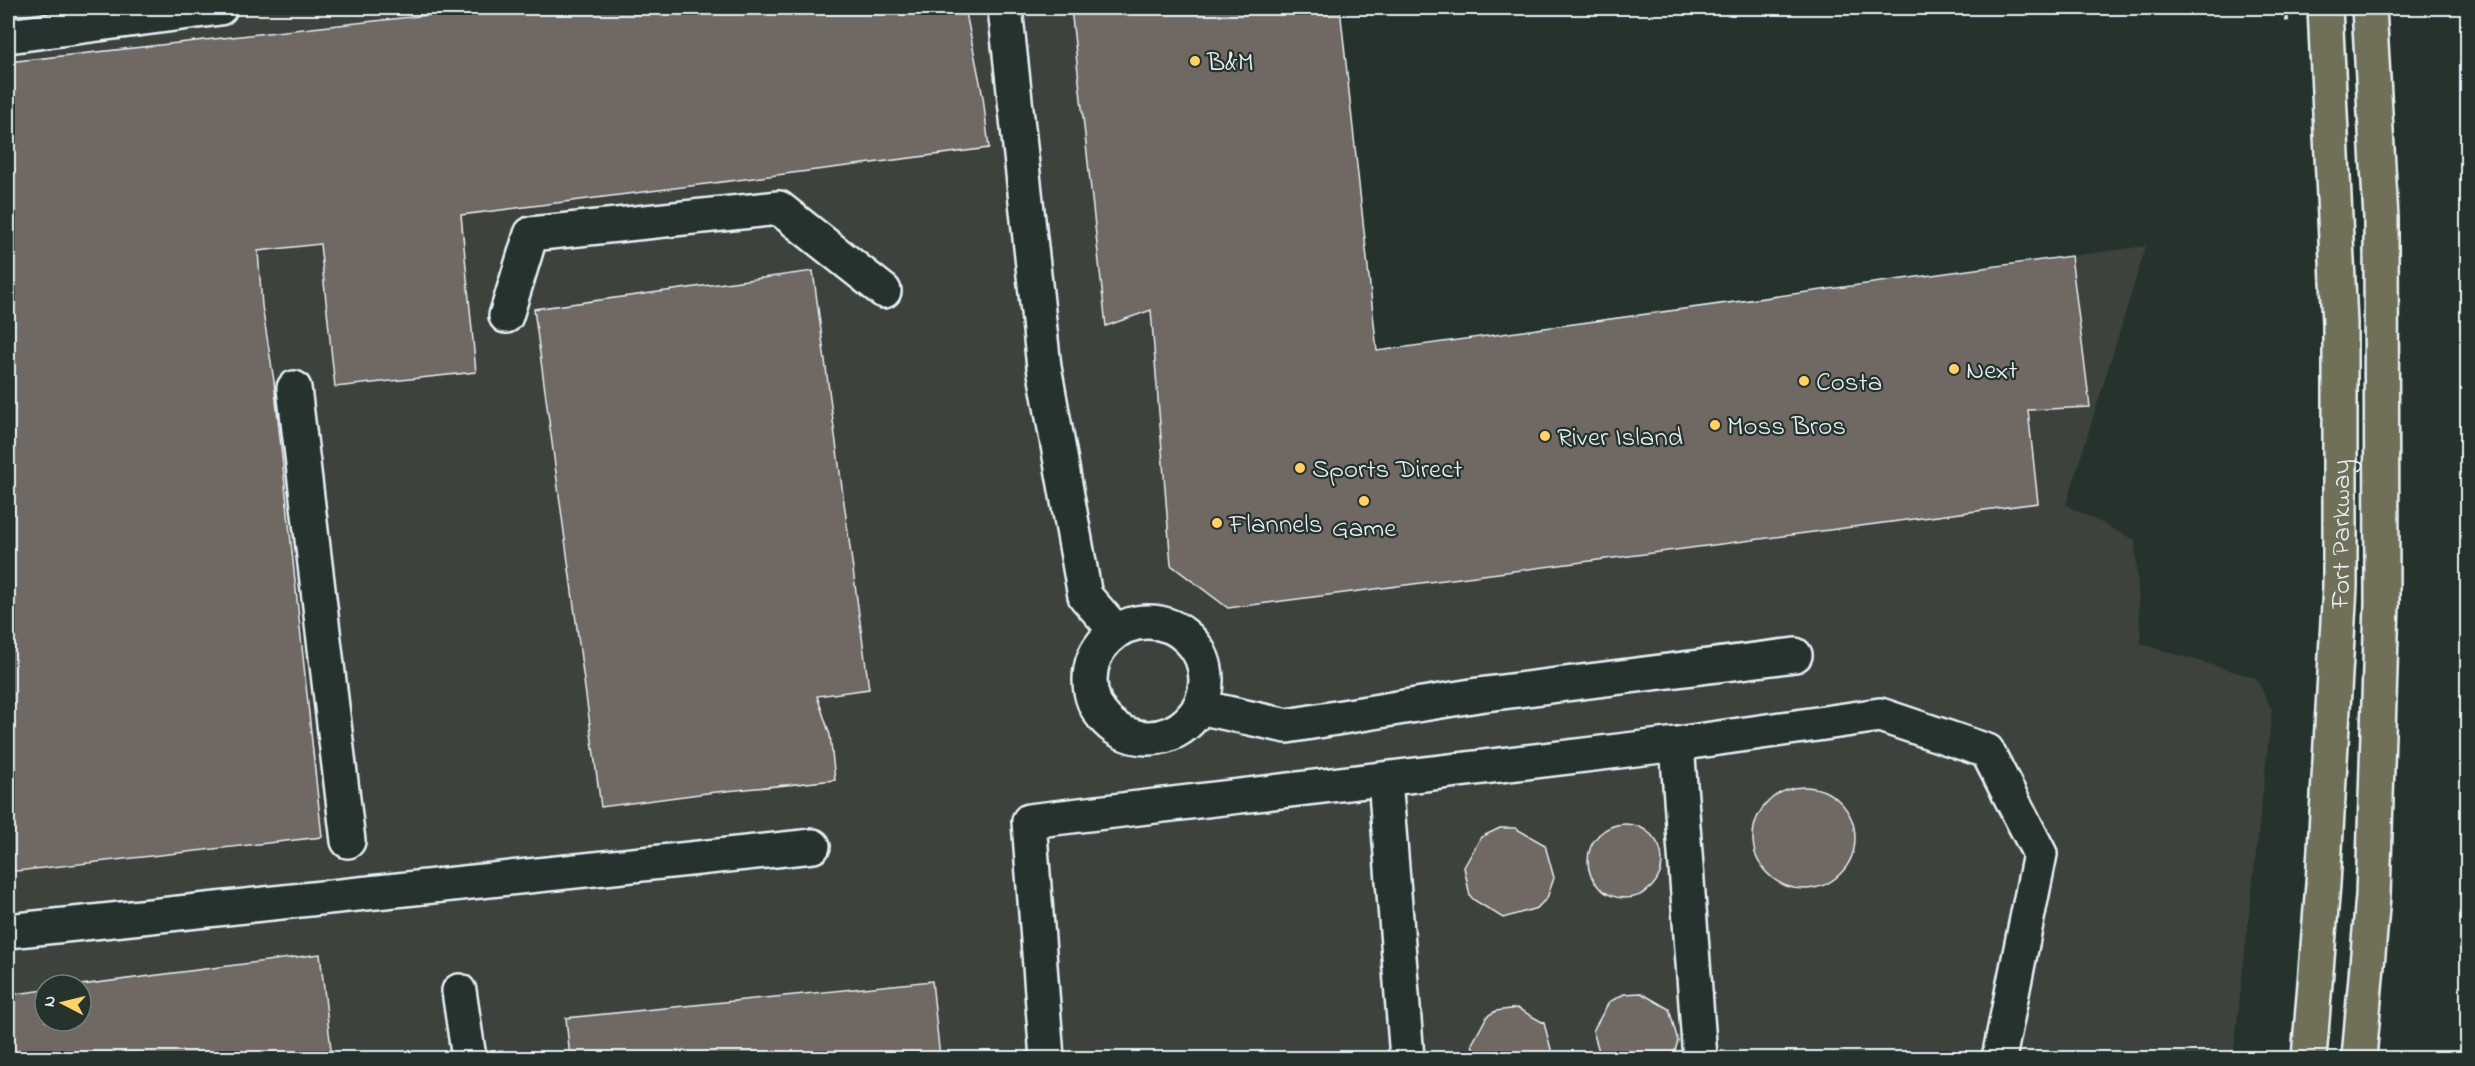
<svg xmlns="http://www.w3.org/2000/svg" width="2475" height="1066" viewBox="0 0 2475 1066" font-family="'Indie Flower',sans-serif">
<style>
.built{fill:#3c433d;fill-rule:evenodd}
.building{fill:#706762;stroke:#e8f1f8;stroke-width:1.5}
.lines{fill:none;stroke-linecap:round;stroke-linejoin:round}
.minor-casing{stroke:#e8f1f8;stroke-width:38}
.major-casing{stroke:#e8f1f8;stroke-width:38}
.path{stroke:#e8f1f8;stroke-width:4;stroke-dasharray:4.5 4.5;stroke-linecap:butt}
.minor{stroke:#26332d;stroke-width:33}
.major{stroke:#706f59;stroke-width:33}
.poi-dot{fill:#ffd166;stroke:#26332d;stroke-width:2}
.labels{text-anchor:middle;stroke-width:4.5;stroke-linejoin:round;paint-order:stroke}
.poi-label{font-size:27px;fill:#e8f1f8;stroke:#26332d;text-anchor:start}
.street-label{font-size:27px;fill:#e8f1f8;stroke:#26332d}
</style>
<rect width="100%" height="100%" fill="#26332d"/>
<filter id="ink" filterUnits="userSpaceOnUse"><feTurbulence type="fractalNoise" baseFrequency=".0167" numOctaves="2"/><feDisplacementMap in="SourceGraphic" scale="12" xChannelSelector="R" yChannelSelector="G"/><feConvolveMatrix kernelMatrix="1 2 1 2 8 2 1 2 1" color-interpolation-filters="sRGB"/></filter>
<g filter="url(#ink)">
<path class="built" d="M8,8H1340L1377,351L2146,246L2066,505L2135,540L2141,644L2256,678L2272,710L2233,1058H8ZM45,985H81V1021H45Z"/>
<path class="building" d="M491,8H965L983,97L989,148L461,215L476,372L335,387L320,244L258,251L262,306L274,381L322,837L8,872V62Z
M1071,8H1340L1377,351L2071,256L2090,407L2028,410L2038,503L1228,608L1171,565L1151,310L1106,326Z
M813,271L869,689L817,696L830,735L835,780L707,793L601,807L534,309Z
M1753 838a51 51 0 1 1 102 0a51 51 0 1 1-102 0Z
M1588 861a37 37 0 1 1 74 0a37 37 0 1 1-74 0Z
M1500,828H1515L1545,845L1554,878L1547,898L1537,908L1503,918L1474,900L1470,896L1464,867L1481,837Z
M320,954L332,1058H8V995L45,990V1021H81V985Z
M932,981L940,1058H570L566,1018Z
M1641,993L1669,1009L1678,1041L1673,1057L1601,1058L1593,1031L1609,1002L1624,994Z
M1517,1008L1544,1023L1552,1053L1550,1058H1476L1472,1044L1487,1016L1496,1011Z"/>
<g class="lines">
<defs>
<path id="minor" d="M1005,8L1044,367L1085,596L1116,631
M8,36L220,8
M506,316L531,234L779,208L884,291
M294,388L348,841
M1090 680a58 58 0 1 1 116 0a58 58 0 1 1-116 0Z
M1199,707L1287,726L1478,695L1795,655
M1677,744L1700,1058
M1385,779L1407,1058
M8,931L813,846
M459,991L469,1058
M1047,1058L1029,821L1677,744L1880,715L1987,751L2040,854L1999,1058"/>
<g id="major">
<path id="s1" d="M2309,1058L2323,884L2340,586V323L2325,8"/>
<path d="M2359,1058L2373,896L2382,603L2381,218L2369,8"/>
</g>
</defs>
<use href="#minor" class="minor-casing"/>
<use href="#major" class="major-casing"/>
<path class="path" d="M2286,8L2287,22"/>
<use href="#minor" class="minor"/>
<use href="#major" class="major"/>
</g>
</g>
<g class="poi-dot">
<circle cx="1195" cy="61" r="6"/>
<circle cx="1954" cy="369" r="6"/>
<circle cx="1804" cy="381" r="6"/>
<circle cx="1715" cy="425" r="6"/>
<circle cx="1545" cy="436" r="6"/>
<circle cx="1300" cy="468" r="6"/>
<circle cx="1364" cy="501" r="6"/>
<circle cx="1217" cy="523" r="6"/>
</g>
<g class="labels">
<g class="poi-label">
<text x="1207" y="70">B&amp;M</text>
<text x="1966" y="378">Next</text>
<text x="1816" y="390">Costa</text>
<text x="1727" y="434">Moss Bros</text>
<text x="1557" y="445">River Island</text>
<text x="1312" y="477">Sports Direct</text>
<text x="1229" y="532">Flannels</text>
<text x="1364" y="536" text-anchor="middle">Game</text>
</g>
<g class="street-label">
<text dy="9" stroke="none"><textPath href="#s1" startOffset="525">Fort Parkway</textPath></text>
</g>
</g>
<rect width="2475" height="1066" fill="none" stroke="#26332d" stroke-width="30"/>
<rect x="15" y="15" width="2445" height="1036" fill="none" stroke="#e8f1f8" stroke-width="2" filter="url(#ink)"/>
<g transform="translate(63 1003) rotate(277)"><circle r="28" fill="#26332d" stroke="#747f7e" stroke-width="1.5"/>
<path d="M0-4.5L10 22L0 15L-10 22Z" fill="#ffd166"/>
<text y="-9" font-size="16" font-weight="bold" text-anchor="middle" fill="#e8f1f8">N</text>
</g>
</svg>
